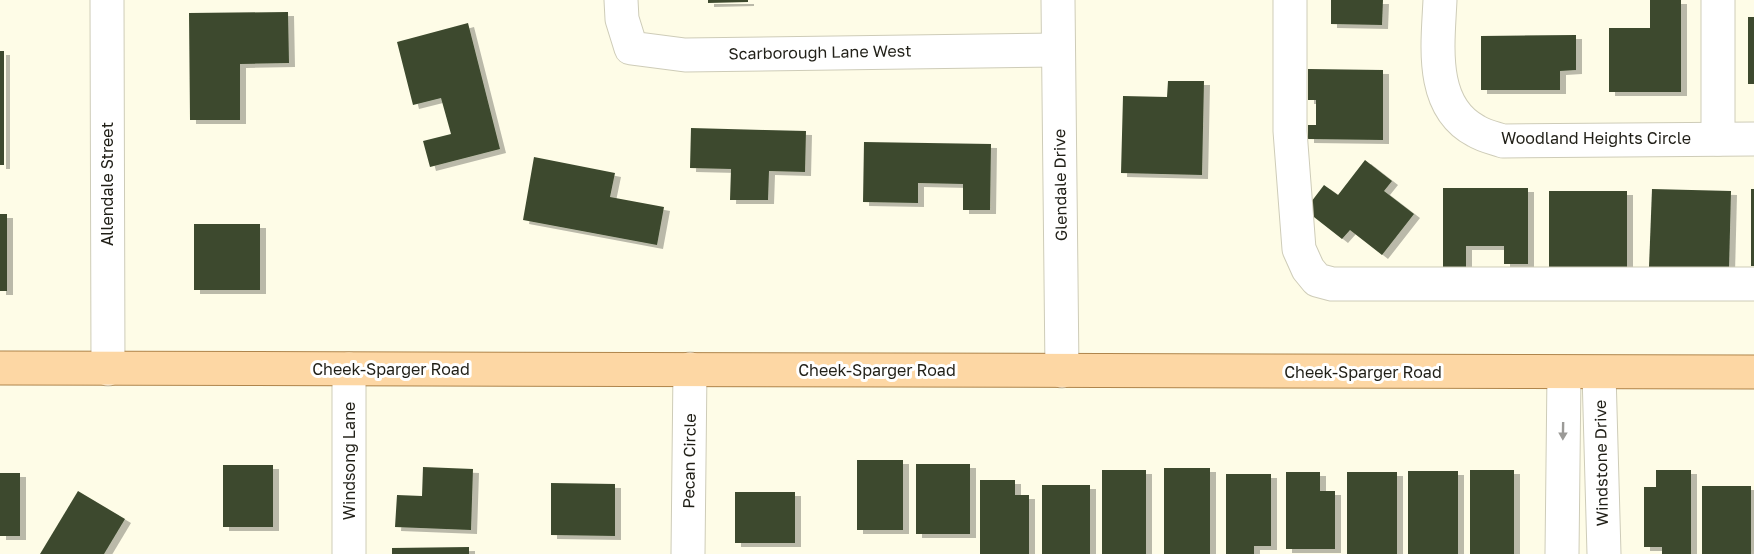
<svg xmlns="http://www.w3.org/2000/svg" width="1754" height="554" font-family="'Golos Text',sans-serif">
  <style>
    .building { fill: #3d4a2e; filter: url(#shadow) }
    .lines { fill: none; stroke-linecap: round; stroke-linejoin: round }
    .minor-casing { stroke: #ceccb8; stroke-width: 35 }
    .major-casing { stroke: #af854c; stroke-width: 35 }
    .minor { stroke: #fff; stroke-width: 33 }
    .major { stroke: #fdd7a4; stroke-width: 33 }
    .oneway { fill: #9b9a97 }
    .labels { text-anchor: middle; stroke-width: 6; stroke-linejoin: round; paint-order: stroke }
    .street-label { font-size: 16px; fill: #201f17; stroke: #fff }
  </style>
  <defs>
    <filter id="shadow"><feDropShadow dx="6" dy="4" stdDeviation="0" flood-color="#0004"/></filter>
  </defs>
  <rect width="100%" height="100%" fill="#fefce7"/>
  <g class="building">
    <polygon points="708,0 748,0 748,2 708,3"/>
    <polygon points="1331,0 1383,0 1382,25 1331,24"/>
    <polygon points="1650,0 1681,0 1681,92 1609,92 1609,28 1650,28"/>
    <polygon points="288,12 289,63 240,64 240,120 190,120 189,13"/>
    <rect x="1748" y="17" width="6" height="67"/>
    <polygon points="468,23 500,149 430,167 423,141 451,134 441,98 413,105 397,42"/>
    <polygon points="1576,35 1576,70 1560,71 1560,90 1481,90 1481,36"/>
    <rect x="0" y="51" width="4" height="114"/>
    <polygon points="1308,69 1383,70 1383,140 1308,139 1308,125 1316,125 1316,100 1308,100"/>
    <polygon points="1168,81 1204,81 1202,175 1121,173 1123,96 1167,97"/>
    <polygon points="691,128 806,131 805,172 769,171 768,200 730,200 731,169 690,168"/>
    <polygon points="864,142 991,144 990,210 963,210 963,184 918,183 918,203 863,202"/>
    <polygon points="534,157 615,173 610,197 664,207 657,245 523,220"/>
    <polygon points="1365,160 1392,181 1384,191 1414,214 1382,255 1350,230 1342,239 1305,210 1324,185 1338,195"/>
    <polygon points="1443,188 1528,188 1528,264 1504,264 1504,246 1466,246 1466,270 1443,270"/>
    <polygon points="1652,189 1731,191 1729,269 1649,267"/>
    <rect x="1751" y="189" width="3" height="77"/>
    <rect x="1549" y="191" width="78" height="78"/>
    <rect x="0" y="214" width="7" height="77"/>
    <rect x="194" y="224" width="66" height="66"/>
    <rect x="857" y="460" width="46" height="70"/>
    <rect x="916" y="464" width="54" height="70"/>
    <rect x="223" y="465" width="50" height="62"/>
    <polygon points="423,467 473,469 471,530 395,527 397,495 422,496"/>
    <rect x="1164" y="468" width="46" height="86"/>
    <rect x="1102" y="470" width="44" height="84"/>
    <rect x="1470" y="470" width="44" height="84"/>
    <polygon points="1656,470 1691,470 1691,554 1662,554 1662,547 1644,547 1644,487 1656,487"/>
    <rect x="1408" y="471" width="50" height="83"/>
    <polygon points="1286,472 1320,472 1320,491 1335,491 1335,549 1286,549"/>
    <rect x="1347" y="472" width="50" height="82"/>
    <rect x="0" y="473" width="20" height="63"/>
    <polygon points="1226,474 1271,474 1271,546 1254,546 1254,554 1226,554"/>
    <polygon points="980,480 1015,480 1015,495 1029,495 1029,554 980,554"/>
    <polygon points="551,483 615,484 615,536 551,535"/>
    <rect x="1042" y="485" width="48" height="69"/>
    <rect x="1702" y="486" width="49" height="68"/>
    <polygon points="78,491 125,519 104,554 40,554"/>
    <rect x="735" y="492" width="60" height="51"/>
    <polygon points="469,547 469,554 392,554 392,548"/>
  </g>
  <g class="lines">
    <defs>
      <g id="minor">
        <polyline points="107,0 108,369"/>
        <polyline points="621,0 622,19 631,48 685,55 1058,50"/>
        <polyline points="1058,0 1062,371"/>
        <polyline points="1290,0 1290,131 1299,249 1308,269 1317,280 1332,284 1754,284"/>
        <path d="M 1440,0 C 1438,44 1429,106 1476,131 C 1484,136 1494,138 1503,141 L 1754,139"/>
        <polyline points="1718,0 1718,139"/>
        <polyline points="1599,373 1604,554"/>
        <polyline points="349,554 349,369"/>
        <polyline points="688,554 690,369"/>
        <polyline points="1562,554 1564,373"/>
      </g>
      <polyline id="major" points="0,368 1754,372"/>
    </defs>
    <use href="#minor" class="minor-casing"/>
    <use href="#major" class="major-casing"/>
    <use href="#minor" class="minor"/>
    <use href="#major" class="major"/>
  </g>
  <defs><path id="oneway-solid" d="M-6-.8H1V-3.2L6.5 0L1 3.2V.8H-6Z" transform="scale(1.5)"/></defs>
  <use class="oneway" href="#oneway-solid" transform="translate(1563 431) rotate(91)"/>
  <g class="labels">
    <g class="street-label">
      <text transform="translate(820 52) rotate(-1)" y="6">Scarborough Lane West</text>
      <text x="1596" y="144">Woodland Heights Circle</text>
      <text transform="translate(107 184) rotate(-90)" y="6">Allendale Street</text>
      <text transform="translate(1060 185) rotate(-91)" y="6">Glendale Drive</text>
      <text x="391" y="375">Cheek-Sparger Road</text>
      <text x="877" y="376">Cheek-Sparger Road</text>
      <text x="1363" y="378">Cheek-Sparger Road</text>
      <text transform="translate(349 461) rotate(-90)" y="6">Windsong Lane</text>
      <text transform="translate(689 461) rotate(-89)" y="6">Pecan Circle</text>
      <text transform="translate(1601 463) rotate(-91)" y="6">Windstone Drive</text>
    </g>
  </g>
</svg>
